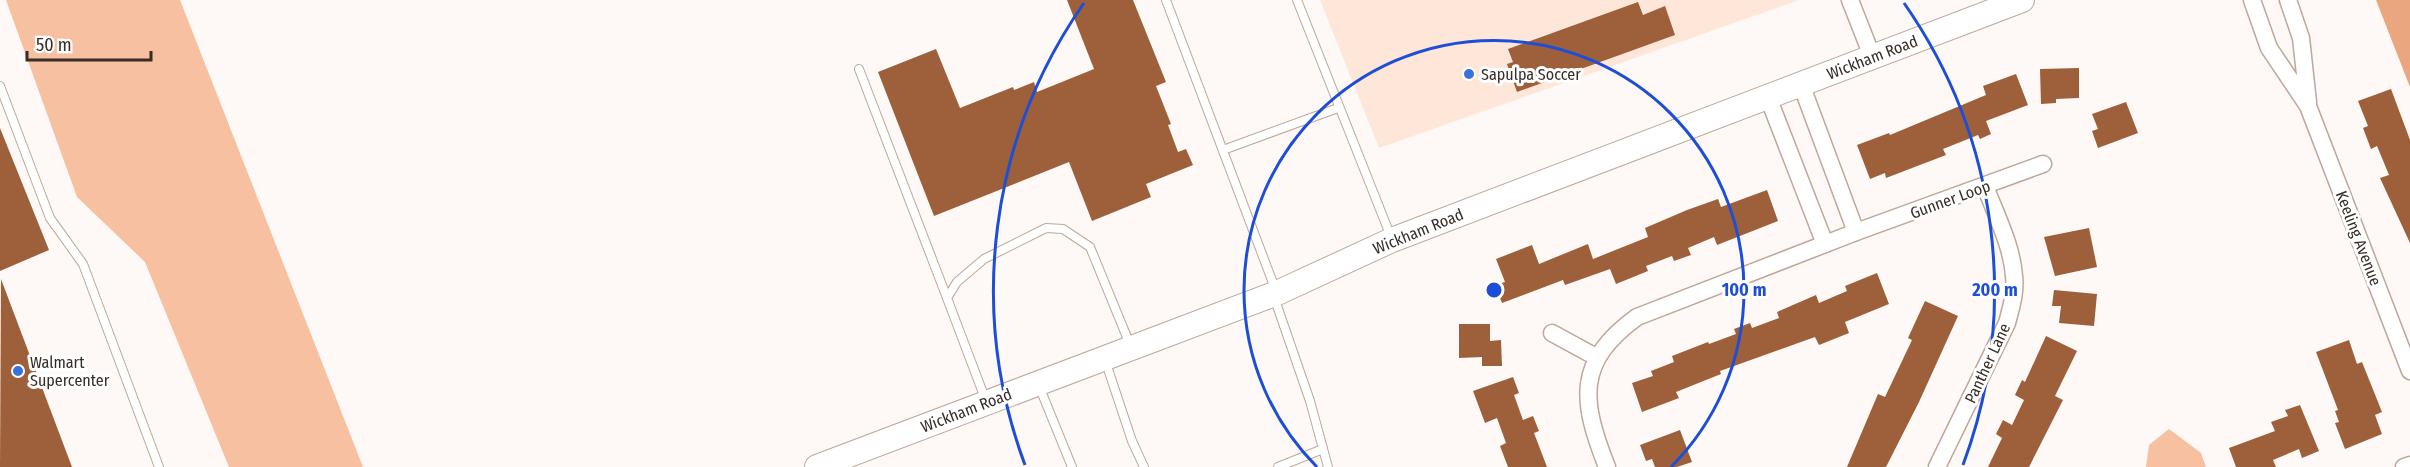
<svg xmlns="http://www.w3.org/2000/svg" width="2410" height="467" font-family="'Fira Sans Condensed',sans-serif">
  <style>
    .green { fill: #fee6d9 }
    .forest { fill: #e9a67f }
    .water { fill: #f7c0a1 }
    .building { fill: #9d603a }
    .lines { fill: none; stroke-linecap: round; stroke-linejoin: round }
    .lane-casing { stroke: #bfa799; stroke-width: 10 }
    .street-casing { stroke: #bfa799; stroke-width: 19 }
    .secondary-casing { stroke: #bfa799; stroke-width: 26 }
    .lane { stroke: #fff; stroke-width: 8 }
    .street { stroke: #fff; stroke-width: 16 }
    .secondary { stroke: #fff; stroke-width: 24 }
    .ring { fill: none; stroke: #1d4ed8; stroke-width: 3 }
    .poi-dot { fill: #3572e0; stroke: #fff; stroke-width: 2 }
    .labels { text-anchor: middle; stroke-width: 6; stroke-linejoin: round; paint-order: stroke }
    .street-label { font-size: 16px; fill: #362d27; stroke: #fff }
    .poi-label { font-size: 16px; fill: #362d27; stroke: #fff; text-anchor: start }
    .centre { fill: #1d4ed8; stroke: #fff; stroke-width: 3 }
    .ring-label { font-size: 18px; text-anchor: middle; font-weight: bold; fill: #1d4ed8; stroke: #fff; stroke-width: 6; stroke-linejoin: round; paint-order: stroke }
  </style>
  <rect width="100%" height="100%" fill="#fef8f6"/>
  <polygon class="green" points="1320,0 1799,0 1379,148"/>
  <polygon class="forest" points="2376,0 2410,0 2410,87"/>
  <g class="water">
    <polygon points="6,0 180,0 363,467 229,467 145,262 77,197"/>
    <polygon points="2169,429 2201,453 2206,467 2146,467 2149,445"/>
  </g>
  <g class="building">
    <polygon points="1067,0 1133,0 1166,82 1156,86 1171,124 1168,125 1178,152 1186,149 1193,165 1146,184 1151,197 1092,221 1069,162 934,216 878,72 936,49 960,108 1013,87 1014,90 1034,82 1037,92 1094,69"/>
    <polygon points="1638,2 1643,15 1665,6 1675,35 1517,92 1507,64 1513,62 1508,49"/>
    <polygon points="2079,68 2079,98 2056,99 2056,103 2041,104 2040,69"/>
    <polygon points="2016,74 2028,105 1986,121 1991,134 1980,139 1978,135 1943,149 1946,155 1886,178 1885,173 1870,179 1857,145 1889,133 1890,135 1986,95 1983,86"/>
    <polygon points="2391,89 2410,140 2410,243 2380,178 2389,175 2377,146 2371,149 2363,128 2368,126 2358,101"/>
    <polygon points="2126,102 2138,133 2098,148 2092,131 2098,129 2092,114"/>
    <polygon points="0,128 49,250 0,271"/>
    <polygon points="1767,190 1778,221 1717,245 1714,237 1688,248 1691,255 1674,261 1672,256 1646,266 1648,271 1616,284 1610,269 1565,285 1563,280 1502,303 1495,285 1505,282 1496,259 1532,245 1539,264 1588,244 1593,259 1648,237 1645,228 1687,210 1718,199 1721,207"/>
    <polygon points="2089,228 2097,267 2055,276 2044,237"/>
    <polygon points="1877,273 1889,304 1845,322 1849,333 1819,345 1815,337 1720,371 1721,374 1676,392 1679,398 1642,412 1632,383 1653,376 1651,371 1674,362 1672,356 1708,342 1709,344 1736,334 1734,329 1750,323 1752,328 1779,318 1777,312 1816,295 1819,303 1847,291 1845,286"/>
    <polygon points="1,279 72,467 0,467"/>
    <polygon points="2054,290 2097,294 2094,326 2059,323 2061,306 2052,306"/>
    <polygon points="1925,301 1958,316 1919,402 1886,467 1847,467 1878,394 1885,397 1912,340 1908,338"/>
    <polygon points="1459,324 1490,324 1490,341 1501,340 1502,366 1482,366 1482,357 1459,358"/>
    <polygon points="2046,336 2077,351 2055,396 2063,400 2029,467 1988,467 2002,438 1996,434 2003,420 2012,425 2024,400 2015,395 2022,380 2025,382"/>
    <polygon points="2349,340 2357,364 2362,362 2382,412 2375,415 2382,434 2345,449 2335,423 2339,422 2335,411 2338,410 2316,352"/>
    <polygon points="1513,377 1519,393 1514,395 1523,420 1533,416 1539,431 1534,433 1547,467 1508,467 1500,446 1506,443 1497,418 1485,423 1473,391"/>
    <polygon points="2300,405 2319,451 2302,458 2299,449 2273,460 2276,467 2236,467 2229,448 2275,431 2271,422 2288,416 2285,410"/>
    <polygon points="1680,430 1692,462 1677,467 1655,467 1652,459 1646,461 1640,445"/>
  </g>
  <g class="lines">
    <defs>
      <g id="lane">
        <polyline points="1166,0 1276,291"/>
        <polyline points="1297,0 1391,237"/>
        <polyline points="859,69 947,298"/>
        <polyline points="0,86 50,218 83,264 159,467"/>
        <polyline points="1223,150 1338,108"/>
        <polyline points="1274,297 1310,401 1328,467"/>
        <polyline points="1105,360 1132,441 1144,467"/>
        <polyline points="1039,386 1072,467"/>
        <polyline points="986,401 947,298 957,282 984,259 1046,228 1063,229 1090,247 1131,347"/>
        <polyline points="1278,467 1323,449"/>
      </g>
      <g id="street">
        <polyline points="1850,0 1872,56"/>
        <polyline points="2252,0 2269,48 2308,106 2410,371"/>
        <polyline points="2288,0 2301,38 2308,102"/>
        <polyline points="1801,84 1856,232"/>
        <polyline points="1768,97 1825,244"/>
        <polyline points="1552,333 1596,357"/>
        <path d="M 1607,467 C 1581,401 1575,362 1637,317 L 1856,232 L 2043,164"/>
        <path d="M 1937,467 L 2007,323 C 2011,308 2016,292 2014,276 C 2012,246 1996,215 1985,186"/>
        <polyline points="2404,467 2410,465"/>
      </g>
      <polyline id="secondary" points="817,467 1277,293 1392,240 2022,0"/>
    </defs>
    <use href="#lane" class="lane-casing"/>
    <use href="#street" class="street-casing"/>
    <use href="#secondary" class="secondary-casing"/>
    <use href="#lane" class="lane"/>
    <use href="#street" class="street"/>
    <use href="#secondary" class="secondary"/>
  </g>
  <g class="ring">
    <path d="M1317 467A250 250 0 1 1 1671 467"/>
    <path d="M1025 465A501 501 0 0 1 1084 3M1904 3A501 501 0 0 1 1963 465"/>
  </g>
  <g class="poi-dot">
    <circle cx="1469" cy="74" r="6"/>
    <circle cx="18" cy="371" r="6"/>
  </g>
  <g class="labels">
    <g class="street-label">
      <text transform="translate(1872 57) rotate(-21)" y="6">Wickham Road</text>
      <text transform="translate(1950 199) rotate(-20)" y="6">Gunner Loop</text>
      <text transform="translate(1418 231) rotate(-22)" y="6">Wickham Road</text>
      <text transform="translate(2359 238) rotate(69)" y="6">Keeling Avenue</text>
      <text transform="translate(1987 363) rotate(-65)" y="6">Panther Lane</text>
      <text transform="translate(966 410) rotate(-21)" y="6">Wickham Road</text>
    </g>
    <g class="poi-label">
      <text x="1481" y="80">Sapulpa Soccer</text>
      <text x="30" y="368">Walmart<tspan x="30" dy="18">Supercenter</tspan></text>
    </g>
  </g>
  <circle cx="1494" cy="290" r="9" class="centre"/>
  <g class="ring-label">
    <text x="1744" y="296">100 m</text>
    <text x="1995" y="296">200 m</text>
  </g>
  <path d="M27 51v9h124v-9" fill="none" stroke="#362d27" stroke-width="3"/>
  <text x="36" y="51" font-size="18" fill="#362d27" stroke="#ffffff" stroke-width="4.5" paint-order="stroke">50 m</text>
</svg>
